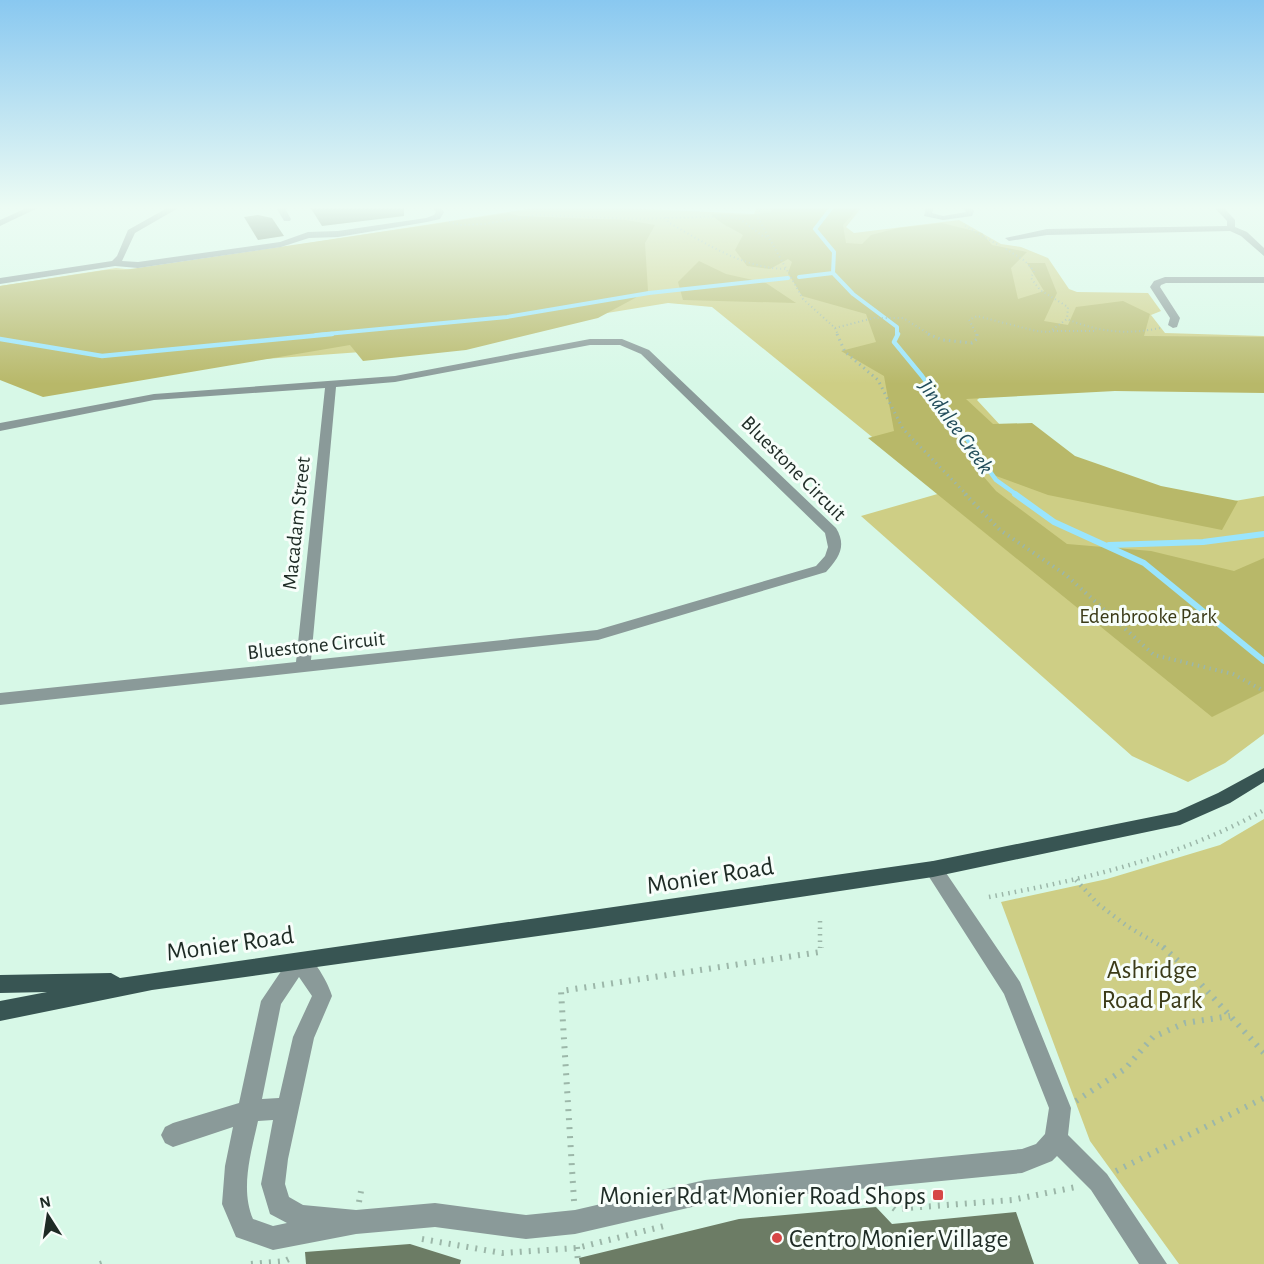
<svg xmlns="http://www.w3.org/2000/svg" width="1264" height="1264" font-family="'Alegreya Sans',sans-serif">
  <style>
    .green { fill: #cece85 }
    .forest { fill: #b8b869 }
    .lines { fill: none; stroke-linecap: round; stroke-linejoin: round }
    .stream-far2 { stroke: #9ae5fd; stroke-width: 4 }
    .stream-far1 { stroke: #9ae5fd; stroke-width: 4.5 }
    .stream { stroke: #9ae5fd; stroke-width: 6 }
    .building { fill: #6c7c65 }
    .path-far4 { stroke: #9cb7a9; stroke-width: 2; stroke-dasharray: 1 3; stroke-linecap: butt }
    .path-far3 { stroke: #9cb7a9; stroke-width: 3; stroke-dasharray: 1.5 4; stroke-linecap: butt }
    .path-far2 { stroke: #9cb7a9; stroke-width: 4; stroke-dasharray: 1.5 4.5; stroke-linecap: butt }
    .path-far1 { stroke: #9cb7a9; stroke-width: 4.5; stroke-dasharray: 1.5 5; stroke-linecap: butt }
    .path { stroke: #9cb7a9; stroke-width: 6; stroke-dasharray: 2 7; stroke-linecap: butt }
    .minor { fill: #8a9a99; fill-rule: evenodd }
    .major { fill: #385553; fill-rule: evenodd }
    .poi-dot { fill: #d64746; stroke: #f7fefa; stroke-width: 2 }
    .labels { text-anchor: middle; stroke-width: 6; stroke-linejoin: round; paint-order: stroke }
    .street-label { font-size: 21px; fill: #1e2b25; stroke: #f7fefa }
    .park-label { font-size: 21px; fill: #3b3b18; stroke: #f7fefa }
    .water-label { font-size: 22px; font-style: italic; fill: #224d5a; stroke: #f7fefa }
    .near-street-label { font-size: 26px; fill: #1e2b25; stroke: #f7fefa }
    .near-park-label { font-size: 26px; fill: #3b3b18; stroke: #f7fefa }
    .near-poi-label { font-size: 26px; fill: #1e2b25; stroke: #f7fefa; text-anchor: end }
  </style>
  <rect width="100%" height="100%" fill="#d7f8e7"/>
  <g class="green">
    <polygon points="541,207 604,207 754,214 757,207 862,207 846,227 854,233 959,220 1001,244 1021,247 1048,258 1069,289 1077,292 1148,293 1161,311 1151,315 1165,333 1264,336 1264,385 993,385 977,400 1001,426 1056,462 1223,503 1264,496 1264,734 1225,763 1188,782 1132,756 861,516 941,493 712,307 668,303 375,351 249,360 0,367 0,286 116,268 135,270"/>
    <polygon points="1264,819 1264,1264 1179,1264 1090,1141 1001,902 1107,879 1220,845"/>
  </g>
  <g class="forest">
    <path d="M 772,207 L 859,207 L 843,225 L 846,243 L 862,244 L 871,235 L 898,228 L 942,223 L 982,233 L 992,245 L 1027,252 L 1011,268 L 1018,299 L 1044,291 L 1027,263 L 1045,263 L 1057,293 L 1044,321 L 1068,325 L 1076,307 L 1123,301 L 1150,314 L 1144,336 L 1264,337 L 1264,393 L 1115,391 L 966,399 L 993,424 L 1032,423 L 1075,456 L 1161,486 L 1238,501 L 1222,530 L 1048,495 L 977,469 L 996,491 L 1067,544 L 1151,551 L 1234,571 L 1264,558 L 1264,691 L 1212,717 L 868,438 L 894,431 L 884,376 L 841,351 L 876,342 L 866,314 L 802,296 L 788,273 L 792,262 L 788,259 L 770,269 L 747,266 L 735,250 L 743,235 C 731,227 721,225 711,214 L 748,215 L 771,212 Z"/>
    <polygon points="509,213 519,216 626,220 655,225 645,243 648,291 598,318 466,350 363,361 350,345 43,397 0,380 0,286 106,270 124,270"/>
    <polygon points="699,261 726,274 766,283 796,303 683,300 678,282"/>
  </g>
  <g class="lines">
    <g class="stream-far2">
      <polyline points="832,207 815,229 834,252 833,273 853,294 897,327 897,335"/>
      <polyline points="799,277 833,273"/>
      <polyline points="316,335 507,317 649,293 788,278"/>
    </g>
    <g class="stream-far1">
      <polyline points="898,334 894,342 922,376 996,480 1017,495"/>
      <polyline points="0,339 102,356 332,334"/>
    </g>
    <g class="stream">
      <polyline points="1015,494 1054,522 1144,563 1264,661"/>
      <polyline points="1109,545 1203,542 1264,534"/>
    </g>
  </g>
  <g class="building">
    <polygon points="310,207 404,207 404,216 322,226"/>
    <polygon points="258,215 272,218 284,236 258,240 244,217"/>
    <polygon points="876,1207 892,1224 1016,1212 1034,1264 580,1264 579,1258 739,1219"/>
    <polygon points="410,1244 461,1260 460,1264 306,1264 305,1252"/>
  </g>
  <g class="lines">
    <g class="path-far4">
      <polyline points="761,207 757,216 803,299 835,328 838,335"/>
      <path d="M 666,217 L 668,222 C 705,243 742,268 786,269"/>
      <polyline points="449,222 461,225 485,224 538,215 639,219 728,216 740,219 764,237 768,236"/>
      <polyline points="965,226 1000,246"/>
      <polyline points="1006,249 1025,261 1034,271 1031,278 1040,290 1068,307 1067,319"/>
      <polyline points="835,328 874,318 903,318 931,335"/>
      <polyline points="1053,331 1094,331"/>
      <path d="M 977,335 L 969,320 L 977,316 L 1036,331 L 1049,332 L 1067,319 C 1098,332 1127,335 1160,328"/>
    </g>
    <g class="path-far3">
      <polyline points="837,334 845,352 878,380 903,429 967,495"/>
      <polyline points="928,334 943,340 972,343 977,339 977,334"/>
    </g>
    <polyline class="path-far2" points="965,494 1000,530 1066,575 1154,655 1233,674 1264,691"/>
    <g class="path-far1">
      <polyline points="1076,880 1098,904 1127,926 1164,948"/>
      <path d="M 989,897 C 1085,879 1178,858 1264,810"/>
      <polyline points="820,921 820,948"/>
    </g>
    <g class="path">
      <polyline points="1163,947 1188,970 1264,1053"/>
      <polyline points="1076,1101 1125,1069 1153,1037 1185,1023 1230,1016"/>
      <polyline points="1116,1171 1264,1098"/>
      <polyline points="879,1197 895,1209 1012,1200 1076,1187"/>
      <polyline points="574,1201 561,991 820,952 821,947"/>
      <polyline points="359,1202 361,1191"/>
      <polyline points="422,1239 502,1253 577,1248 668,1225"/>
      <polyline points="577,1247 578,1264"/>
      <polyline points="100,1264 106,1262 107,1264"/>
      <polyline points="251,1264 285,1261 293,1257"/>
    </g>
    <g class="minor">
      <polygon points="29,207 40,207 0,226 0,220"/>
      <polygon points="169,207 180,207 135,233 122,261 138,262 280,242 308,232 338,231 426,218 434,215 436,212 432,207 440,207 444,212 440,219 427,222 338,237 309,238 281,247 138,268 115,266 0,284 0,278 112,261 117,256 128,230"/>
      <polygon points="276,207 284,207 291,219 290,221 284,221"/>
      <polygon points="926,207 934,207 932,213 943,216 966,212 963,207 971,207 974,211 972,216 943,220 924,216"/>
      <polygon points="1214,207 1223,207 1235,220 1235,227 1247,232 1264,248 1264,256 1241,236 1230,231 1047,235 1009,241 1005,238 1047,229 1227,226 1227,221"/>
      <polygon points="1165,277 1264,277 1264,283 1166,283 1161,285 1160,287 1180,318 1177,327 1173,328 1168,325 1170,318 1150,287 1154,281"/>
      <path d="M 590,339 L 622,339 L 649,350 L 836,528 C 847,546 839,558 826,572 L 598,640 L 0,705 L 0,693 L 296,662 L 325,388 L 154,400 L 0,431 L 0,423 L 154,394 L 395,376 ZM 590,345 L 620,345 L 641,354 L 825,533 L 828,547 L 825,556 L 816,566 L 597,630 L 311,660 L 336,387 L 395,382 Z"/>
      <path d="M 933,861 L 940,864 L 1020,982 L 1071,1108 L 1068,1135 L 1107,1174 L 1167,1264 L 1139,1264 L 1091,1190 L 1057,1156 L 1052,1161 L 1022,1173 L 705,1204 L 575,1234 L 526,1239 L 435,1227 L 356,1234 L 273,1250 L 236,1237 L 222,1204 L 225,1166 L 233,1127 L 173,1147 L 165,1143 L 161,1135 L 165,1127 L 173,1123 L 239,1103 L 261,1001 L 292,955 C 297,953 301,951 306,955 C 316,961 329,985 332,996 L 314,1038 L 288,1159 L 285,1184 L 289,1197 L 303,1205 L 356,1210 L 435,1203 L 526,1215 L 575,1210 L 705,1180 L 1022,1149 L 1036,1144 L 1045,1134 L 1049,1108 L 1004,994 L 924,869 L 926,864 ZM 299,977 L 312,996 L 293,1037 L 279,1098 L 262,1099 L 281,1004 ZM 273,1120 L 261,1184 L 270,1214 L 287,1223 L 273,1226 L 253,1219 C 240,1189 251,1153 258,1121 Z"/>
    </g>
    <polygon class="major" points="1264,768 1264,782 1230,803 1180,825 933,877 588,929 152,990 0,1021 0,1001 47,992 0,993 0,975 111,973 120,978 933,861 1176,812 1218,793"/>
  </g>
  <linearGradient id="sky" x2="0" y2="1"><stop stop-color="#89c8f0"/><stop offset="0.54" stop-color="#edfcf4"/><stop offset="1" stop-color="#edfcf4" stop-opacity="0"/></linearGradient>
  <rect width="1264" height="384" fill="url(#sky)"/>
  <g class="poi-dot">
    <rect x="932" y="1189" width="12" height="12" rx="3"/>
    <circle cx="777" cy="1238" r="6"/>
  </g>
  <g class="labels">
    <g class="street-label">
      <text transform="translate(794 468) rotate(45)" y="7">Bluestone Circuit</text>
      <text transform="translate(296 523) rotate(-84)" y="7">Macadam Street</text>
      <text transform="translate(316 645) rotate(-6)" y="7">Bluestone Circuit</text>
    </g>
    <g class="park-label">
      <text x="1148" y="623">Edenbrooke Park</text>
    </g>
    <g class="water-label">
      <text transform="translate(957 426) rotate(54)" y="8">Jindalee Creek</text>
    </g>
    <g class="near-street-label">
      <text transform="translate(710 875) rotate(-9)" y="9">Monier Road</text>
      <text transform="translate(230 943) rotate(-8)" y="9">Monier Road</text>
    </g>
    <g class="near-park-label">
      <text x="1152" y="978">Ashridge<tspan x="1152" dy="30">Road Park</tspan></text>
    </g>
    <g class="near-poi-label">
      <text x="926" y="1204">Monier Rd at Monier Road Shops</text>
      <text x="789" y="1247" text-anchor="start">Centro Monier Village</text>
    </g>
  </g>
  <g transform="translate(48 1216) rotate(348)" stroke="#f7fefa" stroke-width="4.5" paint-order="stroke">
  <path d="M0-4.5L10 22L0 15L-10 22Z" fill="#1e2b25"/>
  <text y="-9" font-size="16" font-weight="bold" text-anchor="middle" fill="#1e2b25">N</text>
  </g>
</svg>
